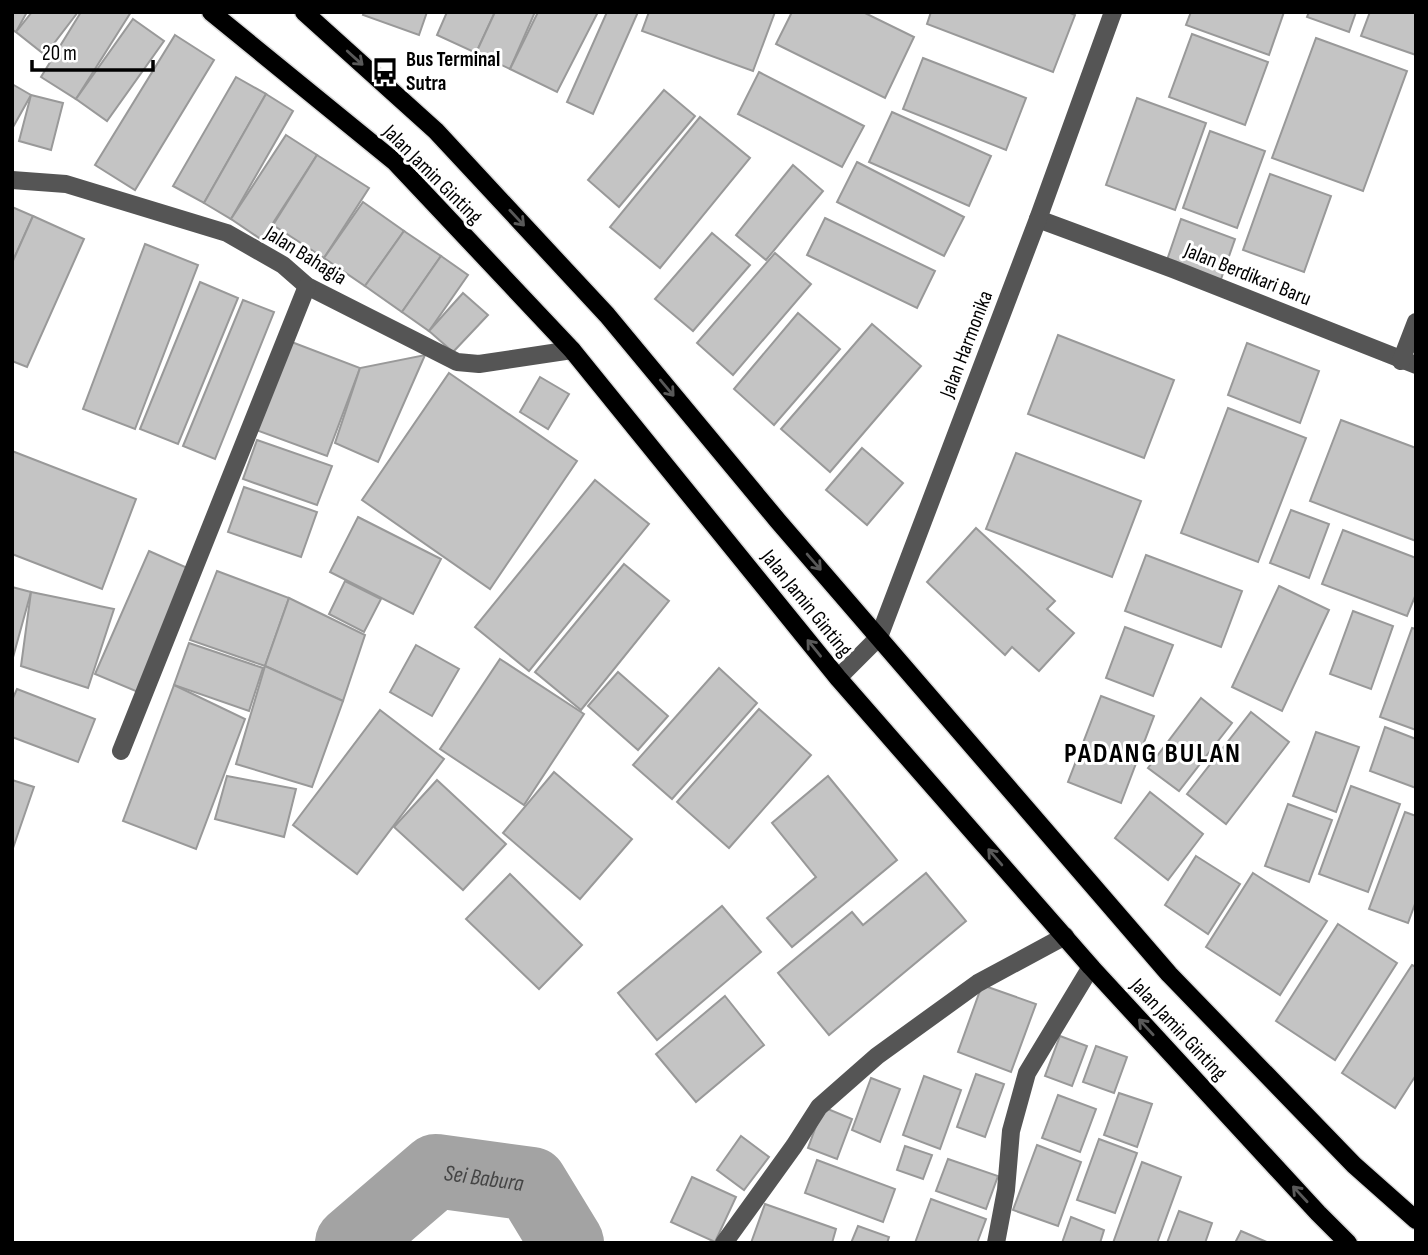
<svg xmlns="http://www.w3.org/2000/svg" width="1428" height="1255" font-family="'Sofia Sans Condensed',sans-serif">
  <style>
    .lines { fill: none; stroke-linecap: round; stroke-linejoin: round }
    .river { stroke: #a3a3a3; stroke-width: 74 }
    .building { fill: #c4c4c4; stroke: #999; stroke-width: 2 }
    .major-casing { stroke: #dbdbdb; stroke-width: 21 }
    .minor { stroke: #555; stroke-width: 18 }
    .major { stroke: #000; stroke-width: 18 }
    .oneway { stroke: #595959 }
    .labels { text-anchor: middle; stroke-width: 6; stroke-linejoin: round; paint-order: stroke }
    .poi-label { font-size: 21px; font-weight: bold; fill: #000; stroke: #fff; text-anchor: start }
    .street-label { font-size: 21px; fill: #000; stroke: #fff }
    .water-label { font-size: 23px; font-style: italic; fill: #444; stroke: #fff }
    .district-label { font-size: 28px; font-weight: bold; letter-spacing: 2px; fill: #000; stroke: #fff }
  </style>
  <rect width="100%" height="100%" fill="#fff"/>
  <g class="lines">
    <path class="river" id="s1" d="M 352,1243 L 436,1171 L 531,1184 L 567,1243"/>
  </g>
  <g class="building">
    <polygon points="12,12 27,12 16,32 12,30"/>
    <polygon points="32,12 78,12 45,55 16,32"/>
    <polygon points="81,12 131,12 76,99 41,77"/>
    <polygon points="364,12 427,12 419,35 363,15"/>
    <polygon points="447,12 495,12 476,53 437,35"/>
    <polygon points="495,12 535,12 510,69 476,53"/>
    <polygon points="538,12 598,12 557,92 510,69"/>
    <polygon points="607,12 638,12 593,114 567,102"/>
    <polygon points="649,12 775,12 753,71 642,31"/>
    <polygon points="792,12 863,12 914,37 885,98 776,44"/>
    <polygon points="931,12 1068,12 1075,15 1053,72 927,24"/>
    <polygon points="1191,12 1284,12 1269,55 1186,25"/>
    <polygon points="1309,12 1356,12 1349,32 1307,17"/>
    <polygon points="1370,12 1416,12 1416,55 1361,36"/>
    <polygon points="133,19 164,41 107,121 76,99"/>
    <polygon points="1192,34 1268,62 1245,125 1169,97"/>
    <polygon points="175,35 214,60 135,190 95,165"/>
    <polygon points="1316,38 1407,71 1363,191 1272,158"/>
    <polygon points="923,58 1026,98 1006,150 903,109"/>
    <polygon points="759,72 864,126 842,167 738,114"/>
    <polygon points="236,77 266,94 204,203 173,186"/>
    <polygon points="12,84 31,95 12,129"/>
    <polygon points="664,90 695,116 619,207 588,180"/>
    <polygon points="266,94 293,111 231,219 204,203"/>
    <polygon points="31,95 63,103 51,150 19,141"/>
    <polygon points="1137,98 1206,123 1175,210 1106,185"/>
    <polygon points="892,112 991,156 969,206 869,162"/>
    <polygon points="700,117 750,158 660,268 610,227"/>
    <polygon points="1210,131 1265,151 1237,228 1183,208"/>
    <polygon points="286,135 317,155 262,240 231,219"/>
    <polygon points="317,155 369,188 324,258 273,225"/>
    <polygon points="857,162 964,217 944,256 837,202"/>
    <polygon points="793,165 823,191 766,260 736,235"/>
    <polygon points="1270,174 1331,196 1304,272 1243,250"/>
    <polygon points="363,202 404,231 365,286 324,258"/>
    <polygon points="12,207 33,216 12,263"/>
    <polygon points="33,216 84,239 27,367 12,361 12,263"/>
    <polygon points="825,218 935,271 917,308 807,255"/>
    <polygon points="1181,219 1235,239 1220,282 1166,263"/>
    <polygon points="404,231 441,256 402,312 365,286"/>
    <polygon points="712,233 750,265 693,331 655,299"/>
    <polygon points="145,244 198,265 135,429 83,409"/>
    <polygon points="775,253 811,284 733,375 697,343"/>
    <polygon points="441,256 468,275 429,331 402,312"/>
    <polygon points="200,282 238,298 178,444 140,429"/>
    <polygon points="463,293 488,315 453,352 429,331"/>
    <polygon points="243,300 274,312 215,459 183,446"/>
    <polygon points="798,313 840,349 774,425 734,389"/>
    <polygon points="872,324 921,366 830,472 781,429"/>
    <polygon points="1058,335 1174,380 1144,458 1028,414"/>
    <polygon points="289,341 360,368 327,456 256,430"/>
    <polygon points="1247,343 1319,371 1300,423 1228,395"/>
    <polygon points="425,355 378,462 335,443 360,368"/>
    <polygon points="449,373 577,461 490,589 362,500"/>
    <polygon points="540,377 569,394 548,429 520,412"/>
    <polygon points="1228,408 1306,438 1258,562 1181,533"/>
    <polygon points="1341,420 1416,448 1416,541 1310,501"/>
    <polygon points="257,440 332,466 317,505 243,479"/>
    <polygon points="862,448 903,483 867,525 826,490"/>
    <polygon points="12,451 136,499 102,589 12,554"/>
    <polygon points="1016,453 1141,501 1112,577 986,529"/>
    <polygon points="595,480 649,524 529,671 475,627"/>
    <polygon points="244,487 317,512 301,557 228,532"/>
    <polygon points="1291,510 1329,524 1309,578 1270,563"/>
    <polygon points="358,517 441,559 413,614 330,572"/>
    <polygon points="976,528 1055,601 1047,609 1074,633 1039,671 1012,647 1005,655 927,582"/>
    <polygon points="1343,530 1416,558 1416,594 1407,616 1322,584"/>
    <polygon points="149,551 192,570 138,692 95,674"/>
    <polygon points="1146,555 1242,591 1221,647 1125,611"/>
    <polygon points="624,564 669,601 581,710 535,672"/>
    <polygon points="217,571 289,598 265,666 190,640"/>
    <polygon points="345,581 381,599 364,632 329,614"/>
    <polygon points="1279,586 1329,610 1282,711 1232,687"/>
    <polygon points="12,587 31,592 12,661"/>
    <polygon points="31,592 114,609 88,688 21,666"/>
    <polygon points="289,598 365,635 343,701 265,666"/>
    <polygon points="1353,611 1393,626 1371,689 1330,674"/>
    <polygon points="1125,627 1173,645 1153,696 1106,678"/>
    <polygon points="1412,628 1416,629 1416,730 1380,717"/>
    <polygon points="189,643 263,668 249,711 174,685"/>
    <polygon points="416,645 459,669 432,716 390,692"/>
    <polygon points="500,659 584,714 524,805 440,749"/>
    <polygon points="265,666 343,701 312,787 236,764"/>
    <polygon points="719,668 757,703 672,799 633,765"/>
    <polygon points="618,672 668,716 638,750 588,706"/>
    <polygon points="174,685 245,719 196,849 123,821"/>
    <polygon points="17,689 95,719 78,762 12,737 12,700"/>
    <polygon points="1101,696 1154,716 1121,803 1068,782"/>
    <polygon points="1201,698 1232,723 1179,791 1148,768"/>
    <polygon points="759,709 811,755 729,848 677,802"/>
    <polygon points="380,710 444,759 357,874 293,825"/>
    <polygon points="1251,712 1289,742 1226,824 1187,794"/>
    <polygon points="1385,727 1416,739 1416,788 1370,771"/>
    <polygon points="1316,732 1359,747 1336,812 1293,796"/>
    <polygon points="554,772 632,839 580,899 503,833"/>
    <polygon points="227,776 296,789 284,837 215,819"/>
    <polygon points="828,776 897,860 792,947 767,918 816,877 772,823"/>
    <polygon points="12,780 34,787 12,851"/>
    <polygon points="437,780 506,844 463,890 394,827"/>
    <polygon points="1351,786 1400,804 1368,892 1319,874"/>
    <polygon points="1150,792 1203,834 1168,880 1115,838"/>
    <polygon points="1288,804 1332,820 1309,882 1265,866"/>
    <polygon points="1405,812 1416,816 1416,901 1408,923 1369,909"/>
    <polygon points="1196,856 1240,884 1208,934 1165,905"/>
    <polygon points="926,873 966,921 829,1035 778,973 852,912 863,925"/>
    <polygon points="1253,873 1327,921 1280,995 1206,947"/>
    <polygon points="510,874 582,945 539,989 466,919"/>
    <polygon points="722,906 761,952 657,1040 618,993"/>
    <polygon points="1338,924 1397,963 1335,1060 1276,1021"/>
    <polygon points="1412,965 1416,967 1416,1075 1395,1108 1342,1073"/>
    <polygon points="982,985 1036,1004 1011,1072 958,1052"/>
    <polygon points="725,996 764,1045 696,1102 656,1054"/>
    <polygon points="1060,1036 1087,1046 1072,1086 1045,1076"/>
    <polygon points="1096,1046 1127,1057 1114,1093 1083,1082"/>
    <polygon points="976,1074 1004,1084 985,1137 957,1127"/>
    <polygon points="924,1076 961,1090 940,1149 903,1135"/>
    <polygon points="871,1078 900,1089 880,1142 852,1130"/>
    <polygon points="1119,1093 1152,1104 1137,1147 1104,1135"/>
    <polygon points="1058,1095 1096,1109 1080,1152 1042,1138"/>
    <polygon points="823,1107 852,1119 837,1159 808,1148"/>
    <polygon points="741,1136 769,1157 744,1190 717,1170"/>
    <polygon points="1099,1139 1137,1153 1115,1213 1077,1200"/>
    <polygon points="1037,1145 1081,1162 1058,1226 1013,1210"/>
    <polygon points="905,1146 932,1155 923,1179 897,1170"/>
    <polygon points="948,1159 998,1176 986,1209 936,1191"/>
    <polygon points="817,1160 895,1189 883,1222 805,1193"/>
    <polygon points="1142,1162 1181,1177 1157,1243 1113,1243"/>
    <polygon points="692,1177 736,1197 715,1242 671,1222"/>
    <polygon points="931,1199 986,1219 977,1243 915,1243"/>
    <polygon points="765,1204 836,1229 832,1243 751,1243"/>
    <polygon points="1179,1211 1212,1223 1205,1243 1167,1243"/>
    <polygon points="1071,1217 1104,1230 1100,1243 1062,1243"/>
    <polygon points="858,1226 889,1237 887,1243 851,1243"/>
    <polygon points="1241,1231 1269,1243 1235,1243"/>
  </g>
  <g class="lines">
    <defs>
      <g id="major">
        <polyline points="211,12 395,162 572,350 838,678 1091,967 1318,1213 1348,1243"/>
        <polyline points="304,12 436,131 607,315 778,521 1169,974 1354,1165 1416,1220"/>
      </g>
    </defs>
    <use href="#major" class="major-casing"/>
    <g class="minor">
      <polyline points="12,180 66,184 227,233 283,265 307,286 457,362 479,364 572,350"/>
      <polyline points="1038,219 1173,269 1416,365"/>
      <polyline points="1401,361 1416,322"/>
      <polyline points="838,678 879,637 1038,219 1113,12"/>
      <polyline points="121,751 307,286"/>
      <polyline points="724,1243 794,1146 819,1107 877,1056 978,983 1065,936"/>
      <polyline points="996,1243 1006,1190 1011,1131 1027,1073 1091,967"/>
    </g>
    <use href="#major" class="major"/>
  </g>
  <defs><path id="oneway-shaft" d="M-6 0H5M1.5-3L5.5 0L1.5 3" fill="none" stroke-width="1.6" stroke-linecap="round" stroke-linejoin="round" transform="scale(1.75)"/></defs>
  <g class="oneway">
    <use href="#oneway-shaft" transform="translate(355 58) rotate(42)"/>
    <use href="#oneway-shaft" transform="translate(517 218) rotate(47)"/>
    <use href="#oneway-shaft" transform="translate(667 388) rotate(50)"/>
    <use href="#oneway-shaft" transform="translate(814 562) rotate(49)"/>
    <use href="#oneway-shaft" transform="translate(814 648) rotate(-129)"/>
    <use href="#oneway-shaft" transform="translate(995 857) rotate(-131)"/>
    <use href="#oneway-shaft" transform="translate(1146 1027) rotate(-133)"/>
    <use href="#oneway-shaft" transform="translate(1300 1194) rotate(-133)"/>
  </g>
  <defs>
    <symbol id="bus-bare" viewBox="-9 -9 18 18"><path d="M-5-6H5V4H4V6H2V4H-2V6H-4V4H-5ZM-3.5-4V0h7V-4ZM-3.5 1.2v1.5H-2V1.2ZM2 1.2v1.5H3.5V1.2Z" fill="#000" stroke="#fff" stroke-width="2.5" paint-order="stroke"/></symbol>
  </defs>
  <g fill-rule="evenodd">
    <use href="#bus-bare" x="366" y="52" width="38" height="38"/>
  </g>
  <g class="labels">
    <g class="poi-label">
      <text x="406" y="66">Bus Terminal<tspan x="406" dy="24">Sutra</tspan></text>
    </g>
    <g class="street-label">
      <text transform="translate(433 174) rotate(45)" y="7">Jalan Jamin Ginting</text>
      <text transform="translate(306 255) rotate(32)" y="7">Jalan Bahagia</text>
      <text transform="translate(1248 274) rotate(22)" y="7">Jalan Berdikari Baru</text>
      <text transform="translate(966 344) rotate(-69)" y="7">Jalan Harmonika</text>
      <text transform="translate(807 603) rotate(51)" y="7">Jalan Jamin Ginting</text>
      <text transform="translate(1179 1029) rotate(47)" y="7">Jalan Jamin Ginting</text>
    </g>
    <g class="water-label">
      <text dy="8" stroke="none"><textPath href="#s1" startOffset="159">Sei Babura</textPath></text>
    </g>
    <g class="district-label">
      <text x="1153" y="762">PADANG BULAN</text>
    </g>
  </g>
  <rect width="1428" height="1255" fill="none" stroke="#000000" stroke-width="28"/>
  <path d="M32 60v10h121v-10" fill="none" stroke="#000000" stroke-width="3.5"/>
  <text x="42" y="60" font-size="21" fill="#000000" stroke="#ffffff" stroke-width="5" paint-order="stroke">20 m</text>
</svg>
